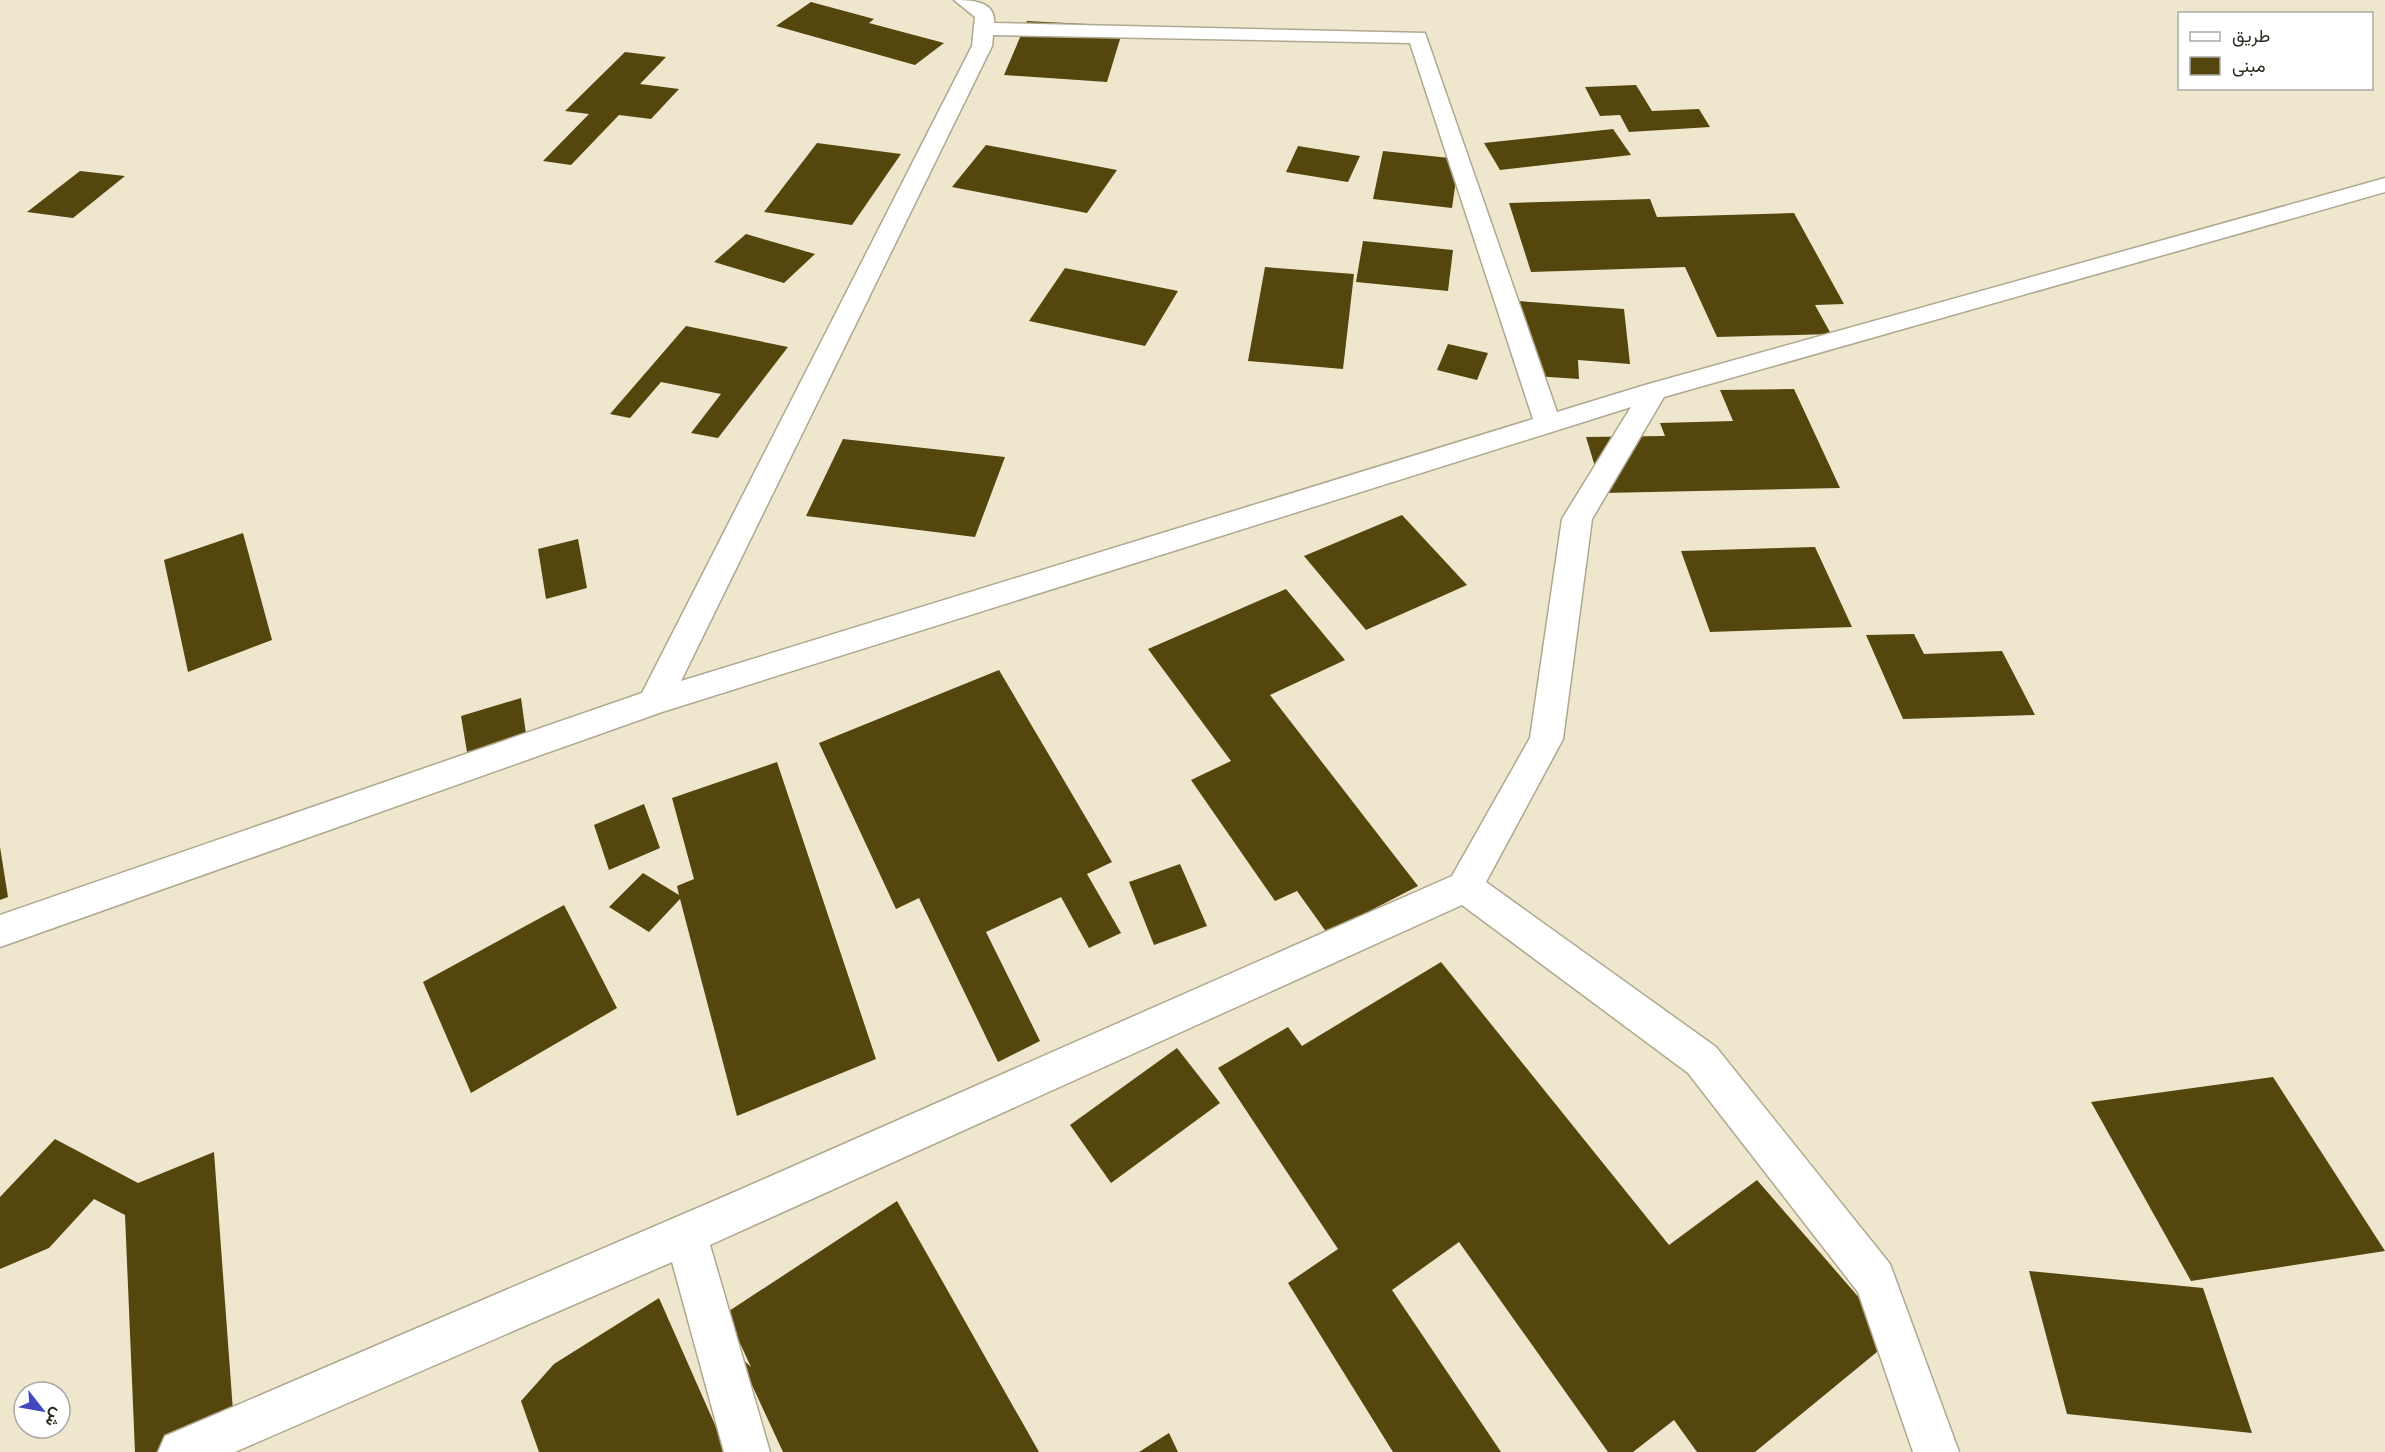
<svg xmlns="http://www.w3.org/2000/svg" width="2385" height="1452" font-family="Arial,Vazirmatn,sans-serif">
  <style>
    .building { fill: #54460c }
    .lines { fill: none; stroke-linecap: round; stroke-linejoin: round }
    .street-casing { stroke: #afa890; stroke-width: 3 }
    .street { fill: #fff; fill-rule: evenodd }
  </style>
  <rect width="100%" height="100%" fill="#eee7ce"/>
  <g class="building">
    <polygon points="811,2 874,19 869,23 944,43 915,65 776,26"/>
    <polygon points="1027,21 1124,26 1107,82 1004,75"/>
    <polygon points="625,52 666,57 640,84 679,89 651,119 619,115 571,165 543,161 589,114 565,111"/>
    <polygon points="1636,85 1652,111 1699,109 1710,127 1629,132 1620,115 1600,116 1585,87"/>
    <polygon points="1613,129 1631,155 1500,170 1484,143"/>
    <polygon points="817,143 901,154 852,225 764,212"/>
    <polygon points="986,145 1117,170 1087,213 952,187"/>
    <polygon points="1298,146 1360,156 1348,182 1286,172"/>
    <polygon points="1383,151 1459,159 1452,208 1373,199"/>
    <polygon points="80,171 125,176 73,218 27,212"/>
    <polygon points="1650,199 1657,217 1794,213 1844,304 1815,305 1831,334 1717,337 1685,267 1531,272 1509,203"/>
    <polygon points="746,234 815,254 784,283 714,262"/>
    <polygon points="1363,241 1453,250 1448,291 1356,282"/>
    <polygon points="1265,267 1354,274 1343,369 1248,361"/>
    <polygon points="1065,268 1178,291 1145,346 1029,321"/>
    <polygon points="1518,301 1624,309 1630,364 1578,360 1579,379 1520,375"/>
    <polygon points="686,326 788,347 718,438 691,433 721,394 661,382 630,418 610,414"/>
    <polygon points="1448,344 1488,353 1477,380 1437,370"/>
    <polygon points="1794,389 1840,488 1603,493 1586,437 1665,436 1660,423 1733,421 1720,390"/>
    <polygon points="843,439 1005,457 975,537 806,516"/>
    <polygon points="1402,515 1467,585 1366,630 1304,556"/>
    <polygon points="243,533 272,640 188,672 164,560"/>
    <polygon points="578,539 587,588 546,599 538,549"/>
    <polygon points="1815,547 1852,627 1710,632 1681,551"/>
    <polygon points="1286,589 1345,660 1270,695 1418,886 1327,933 1297,891 1275,901 1191,780 1231,761 1148,649"/>
    <polygon points="1914,634 1924,654 2002,651 2035,715 1903,719 1866,635"/>
    <polygon points="999,670 1112,862 1087,874 1121,933 1089,948 1061,897 986,932 1040,1041 998,1062 919,898 896,909 819,743"/>
    <polygon points="521,698 526,734 467,752 461,716"/>
    <polygon points="777,762 876,1059 737,1116 680,899 649,932 609,907 643,873 679,895 677,886 694,879 672,798"/>
    <polygon points="644,804 660,848 609,870 594,825"/>
    <polygon points="0,847 8,897 0,900"/>
    <polygon points="1180,864 1207,926 1154,945 1129,882"/>
    <polygon points="564,905 617,1008 471,1093 423,982"/>
    <polygon points="1441,962 1669,1245 1757,1180 1894,1338 1755,1452 1697,1452 1674,1420 1633,1452 1608,1452 1459,1242 1392,1290 1501,1452 1393,1452 1288,1283 1338,1249 1218,1068 1288,1027 1302,1046"/>
    <polygon points="1177,1048 1220,1103 1111,1183 1070,1125"/>
    <polygon points="2273,1077 2385,1251 2191,1281 2091,1102"/>
    <polygon points="55,1139 138,1183 214,1152 236,1452 135,1452 125,1215 94,1199 49,1248 0,1269 0,1197"/>
    <polygon points="897,1201 1039,1452 783,1452 738,1355 751,1367 726,1313"/>
    <polygon points="2029,1271 2203,1288 2252,1433 2067,1414"/>
    <polygon points="659,1298 727,1452 539,1452 521,1401 554,1364"/>
    <polygon points="1169,1433 1178,1452 1139,1452"/>
  </g>
  <g class="lines">
    <defs>
      <path id="street" d="M 954,0 C 971,0 996,1 994,23 L 1425,33 L 1557,412 L 1645,385 L 2385,178 L 2385,192 L 1664,397 L 1592,519 L 1563,739 L 1486,882 L 1716,1047 L 1890,1264 L 1959,1452 L 1913,1452 L 1858,1292 L 1688,1073 L 1462,905 L 710,1245 L 770,1452 L 724,1452 L 672,1262 L 235,1452 L 158,1452 L 165,1436 L 730,1194 L 1452,876 L 1530,738 L 1562,519 L 1631,407 L 662,712 L 0,947 L 0,915 L 642,693 L 972,46 L 975,17 ZM 993,35 L 1410,43 L 1533,419 L 681,681 L 992,46 Z"/>
    </defs>
    <use href="#street" class="street-casing"/>
    <use href="#street" class="street"/>
  </g>
  <rect x="2178" y="12" width="195" height="78" fill="#ffffff" stroke="#abaaa6" stroke-width="1.5"/>
  <rect x="2190" y="32" width="30" height="9" fill="#ffffff" stroke="#abaaa6" stroke-width="1.5"/>
  <text x="2232" y="42" font-size="18" fill="#2c2a20">طريق</text>
  <rect x="2190" y="57" width="30" height="18" fill="#54460c" stroke="#abaaa6" stroke-width="1.5"/>
  <text x="2232" y="72" font-size="18" fill="#2c2a20">مبنى</text>
  <g transform="translate(42 1410) rotate(121)"><circle r="28" fill="#ffffff" stroke="#abaaa6" stroke-width="1.5"/>
  <path d="M0-4.5L10 22L0 15L-10 22Z" fill="#4248bd"/>
  <text y="-9" font-size="16" font-weight="bold" text-anchor="middle" fill="#2c2a20">ش</text>
  </g>
</svg>
